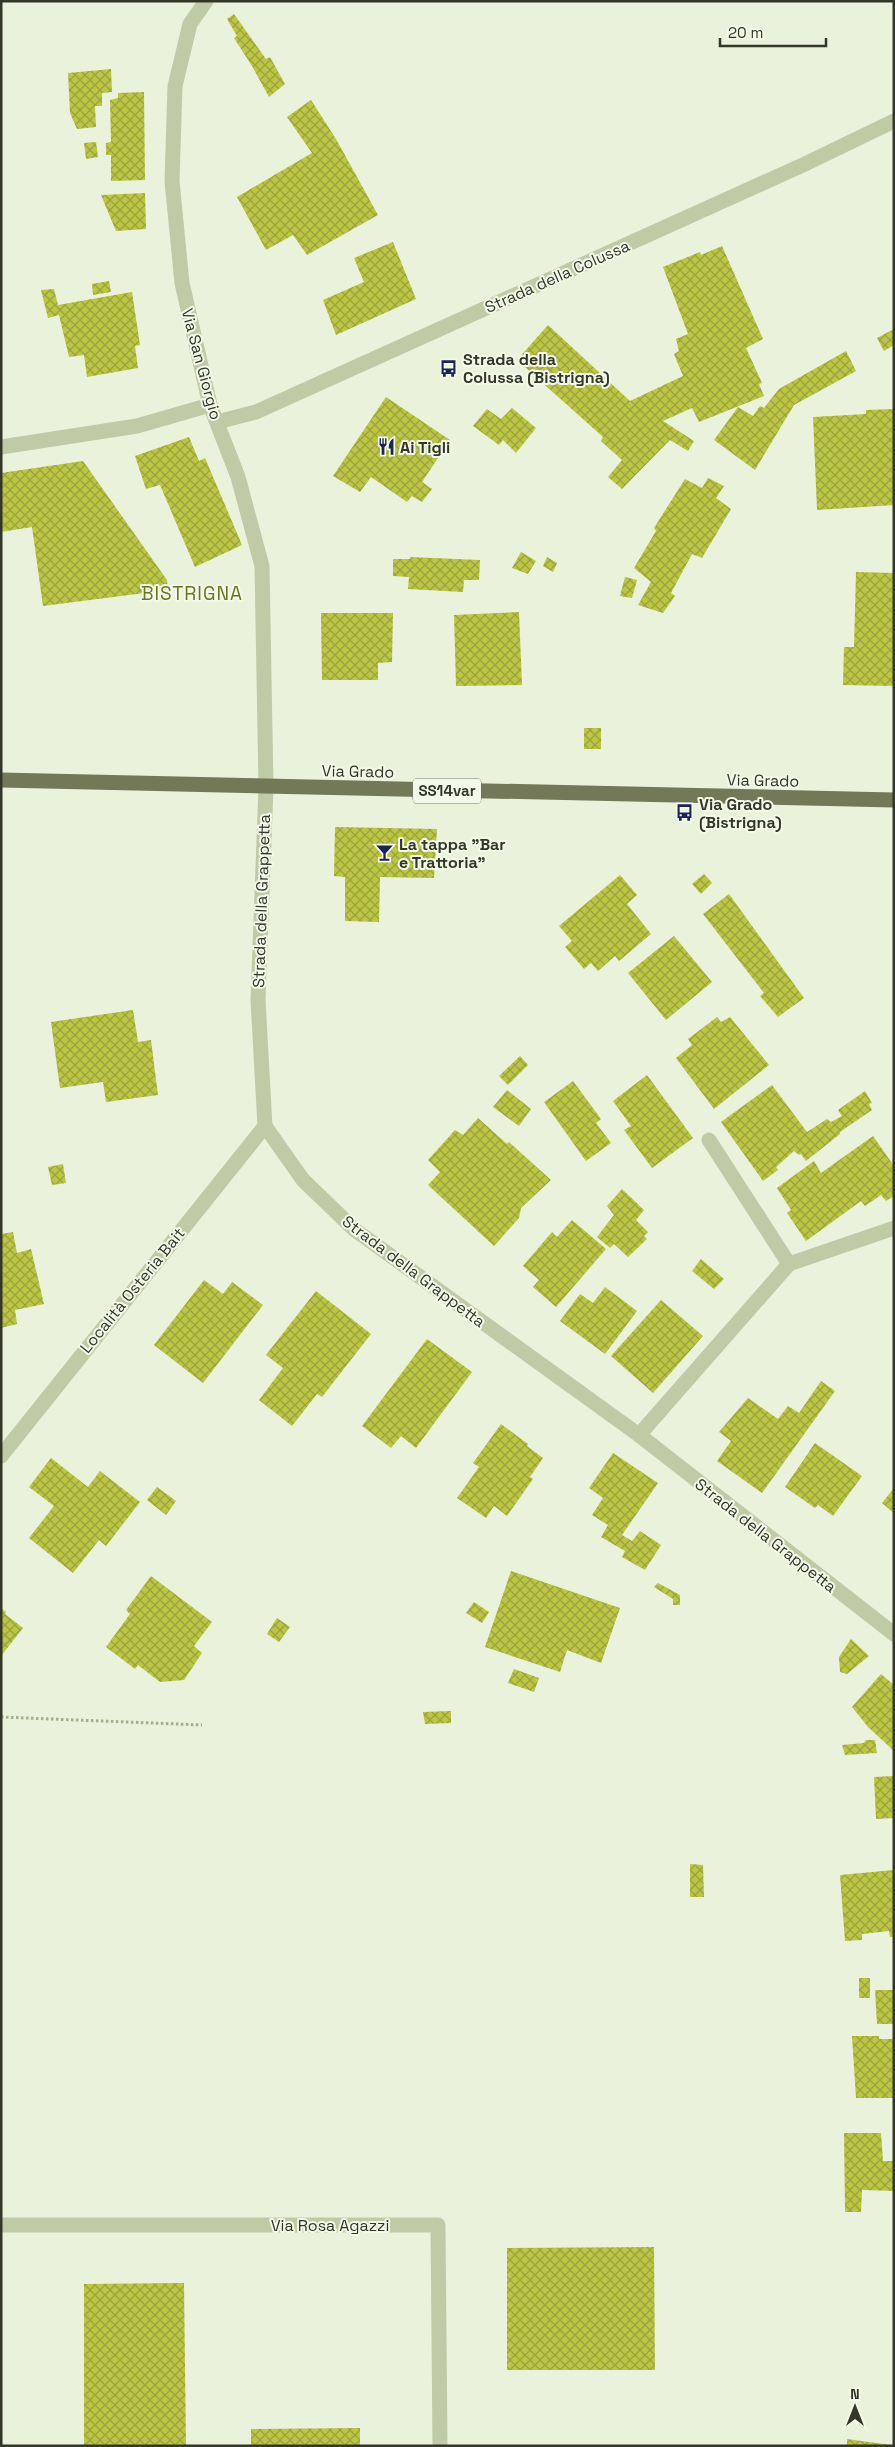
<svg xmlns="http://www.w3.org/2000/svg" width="895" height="2447" font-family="'Space Grotesk',sans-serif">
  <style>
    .building { fill: url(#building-cross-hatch) }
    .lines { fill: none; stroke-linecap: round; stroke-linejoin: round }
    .path { stroke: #a5ae8b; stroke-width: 3; stroke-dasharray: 2.5 2.5; stroke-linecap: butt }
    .minor { stroke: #c0caa7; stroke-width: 15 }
    .major { stroke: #737859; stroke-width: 15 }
    .labels { text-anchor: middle; stroke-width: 4; stroke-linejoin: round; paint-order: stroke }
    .shield { fill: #f3f9e8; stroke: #6d7062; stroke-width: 1 }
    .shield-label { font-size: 15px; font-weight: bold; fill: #343628 }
    .street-label { font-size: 16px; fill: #343628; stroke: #f3f9e8 }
    .poi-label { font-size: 16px; font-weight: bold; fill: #343628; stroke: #f3f9e8; text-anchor: start }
    .quarter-label { font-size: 19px; letter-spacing: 1px; fill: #6e741f; stroke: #f3f9e8 }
  </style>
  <defs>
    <pattern id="building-cross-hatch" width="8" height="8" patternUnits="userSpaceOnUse" patternTransform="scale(1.25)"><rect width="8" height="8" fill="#bcc645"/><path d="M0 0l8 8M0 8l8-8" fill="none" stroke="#9aa23a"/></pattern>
  </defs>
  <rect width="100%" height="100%" fill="#eaf2db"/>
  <g class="building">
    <polygon points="234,14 266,59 270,57 285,84 269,97 252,66 234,38 237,36 227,19"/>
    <polygon points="111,69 112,92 102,93 102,106 95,106 96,127 77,129 70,113 68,73"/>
    <polygon points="144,92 145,180 111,181 111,155 106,155 106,143 111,142 110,100 118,98 118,93"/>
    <polygon points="311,100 336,139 378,215 307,255 293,235 266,250 237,197 312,153 287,117"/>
    <polygon points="96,142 98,157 86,159 84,143"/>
    <polygon points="145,193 146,229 116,231 101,195"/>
    <polygon points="393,242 416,299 336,335 323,300 364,282 354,258"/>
    <polygon points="722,246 763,339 746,348 762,383 759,384 764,396 699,422 692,408 663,421 694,441 688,451 670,440 622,489 608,477 622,460 601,441 603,437 517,360 548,325 630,401 683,376 674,354 679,351 676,339 688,334 663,267 700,252 701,255"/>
    <polygon points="109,281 111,292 93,295 92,284"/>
    <polygon points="54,289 58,305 132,292 140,345 135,346 138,368 87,377 84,355 69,357 59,315 48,318 41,290"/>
    <polygon points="894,329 894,345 884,351 877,338"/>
    <polygon points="846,351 856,371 794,405 755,470 714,440 738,407 753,416 760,406 764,408 779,389"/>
    <polygon points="386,397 450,440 422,482 432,489 422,502 412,496 407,502 371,477 360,492 333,476"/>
    <polygon points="512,408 536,428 516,453 503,440 499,445 473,426 487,409 501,419"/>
    <polygon points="894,409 894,505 817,510 813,417 866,414 866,410"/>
    <polygon points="189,437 199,461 205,458 242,545 195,567 160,485 146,489 135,456"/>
    <polygon points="83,461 167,580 168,590 43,606 32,527 1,532 1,473"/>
    <polygon points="708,478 724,486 716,498 731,509 702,558 692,554 671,593 675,596 663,613 638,605 651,582 634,568 656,531 654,528 685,479 702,488"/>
    <polygon points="521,552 536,561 528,574 512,568"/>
    <polygon points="410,557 480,560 479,580 464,580 463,592 408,589 409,577 393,576 393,559 410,559"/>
    <polygon points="547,557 557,563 553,572 543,566"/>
    <polygon points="856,572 894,573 894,686 843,685 844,647 854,647"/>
    <polygon points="625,577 637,580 632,598 620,596"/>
    <polygon points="519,612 522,685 456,686 454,615"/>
    <polygon points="321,613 393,613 392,662 378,663 378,680 322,680"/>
    <rect x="584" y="728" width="17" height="21"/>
    <polygon points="335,827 437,829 434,878 380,877 379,922 345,921 345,877 334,876"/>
    <polygon points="704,874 712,883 701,894 692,884"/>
    <polygon points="620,875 637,895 627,904 651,934 619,961 615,956 598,971 591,963 584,969 565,947 572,941 559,926"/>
    <polygon points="729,894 804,998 778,1017 760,996 764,993 703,914"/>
    <polygon points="674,936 712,982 666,1020 628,973"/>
    <polygon points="133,1010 138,1042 151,1040 158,1095 106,1102 103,1082 60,1088 51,1022"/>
    <polygon points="717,1017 721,1022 730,1017 769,1065 714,1109 676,1058 692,1045 688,1039"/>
    <polygon points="520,1056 528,1065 508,1085 499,1076"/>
    <polygon points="647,1075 693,1138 652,1168 624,1130 631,1126 613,1101"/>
    <polygon points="573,1081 601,1119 596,1123 611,1143 586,1161 544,1102"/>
    <polygon points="772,1085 807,1132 827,1119 831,1122 842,1116 838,1110 865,1091 872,1103 869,1104 872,1110 840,1132 840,1134 806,1161 801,1154 799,1155 794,1151 776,1167 778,1170 763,1181 721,1122"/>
    <polygon points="507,1090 531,1109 519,1126 493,1107"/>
    <polygon points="478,1118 507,1144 509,1142 551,1180 521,1208 519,1218 494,1246 428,1185 440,1172 428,1160 455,1130 463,1135"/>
    <polygon points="873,1136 894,1166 894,1196 886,1201 881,1195 865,1206 861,1201 806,1241 787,1213 791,1210 777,1188 814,1161 821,1173"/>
    <polygon points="63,1164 66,1183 52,1185 48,1167"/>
    <polygon points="622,1189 644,1210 636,1220 648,1232 644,1236 647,1239 628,1257 614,1244 610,1248 597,1237 614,1215 607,1206"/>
    <polygon points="572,1220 606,1249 556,1307 533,1287 539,1280 523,1266 552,1232 557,1237"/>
    <polygon points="13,1232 17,1253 31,1249 44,1304 15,1310 17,1324 1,1328 1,1234"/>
    <polygon points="701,1259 724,1279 714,1289 692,1271"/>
    <polygon points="204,1280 223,1294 232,1282 263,1305 203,1383 154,1345"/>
    <polygon points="605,1287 637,1311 605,1354 560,1321 580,1294 593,1303"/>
    <polygon points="316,1291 371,1334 322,1397 317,1394 292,1426 259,1400 283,1368 266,1355"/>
    <polygon points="661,1300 703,1336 653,1393 611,1356"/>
    <polygon points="427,1339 472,1372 416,1448 401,1436 391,1448 362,1426"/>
    <polygon points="821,1381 835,1391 762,1493 717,1461 731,1441 719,1432 748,1398 778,1419 788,1406 799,1413"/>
    <polygon points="501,1424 528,1444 527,1446 543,1458 530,1477 533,1479 507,1516 494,1506 486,1518 457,1498 479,1467 473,1463"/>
    <polygon points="815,1443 862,1476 833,1516 818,1505 815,1508 785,1487"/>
    <polygon points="613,1453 658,1483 622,1535 632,1541 640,1531 661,1545 645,1570 622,1557 625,1551 601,1537 608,1525 592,1515 603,1498 589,1488"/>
    <polygon points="51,1458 88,1487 100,1471 140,1502 106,1546 99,1540 73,1573 29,1538 54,1506 29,1487"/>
    <polygon points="157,1487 176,1501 166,1515 147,1500"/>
    <polygon points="894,1488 894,1513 882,1503"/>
    <polygon points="511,1571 620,1608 601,1663 567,1650 560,1672 485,1647"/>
    <polygon points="151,1576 212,1622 194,1646 202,1653 184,1680 160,1682 138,1665 135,1669 106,1647 130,1614 126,1610"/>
    <polygon points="658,1583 680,1595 680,1605 673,1605 673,1599 654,1587"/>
    <polygon points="474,1602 489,1612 482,1623 466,1613"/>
    <polygon points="1,1608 6,1612 5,1614 23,1628 1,1656"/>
    <polygon points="277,1618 290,1627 279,1642 267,1634"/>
    <polygon points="851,1639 869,1656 847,1674 840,1672 839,1657"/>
    <polygon points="514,1669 539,1678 534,1692 508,1683"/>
    <polygon points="881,1674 894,1685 894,1751 868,1727 852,1707"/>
    <polygon points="451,1711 451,1723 425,1724 423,1712"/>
    <polygon points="866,1740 875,1740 877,1753 845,1755 842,1745 864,1743"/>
    <polygon points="894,1776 894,1818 876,1819 874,1777"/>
    <polygon points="690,1864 703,1865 704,1897 690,1897"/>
    <polygon points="894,1870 894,1937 890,1937 889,1931 862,1934 862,1940 845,1941 840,1875"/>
    <rect x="859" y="1978" width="11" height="20"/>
    <polygon points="875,1990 894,1990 894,2024 877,2024"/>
    <polygon points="852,2036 879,2036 879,2039 894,2039 894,2098 856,2098"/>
    <polygon points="844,2133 881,2133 883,2161 894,2161 894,2191 862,2190 861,2212 845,2212"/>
    <polygon points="654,2247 655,2370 507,2370 507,2248"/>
    <polygon points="184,2283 186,2446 84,2446 84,2284"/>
    <polygon points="360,2428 360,2446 251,2446 251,2429"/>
    <polygon points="847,2439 891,2445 891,2446 847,2446"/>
  </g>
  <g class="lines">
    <polyline class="path" points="1,1717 202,1725"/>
    <g class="minor">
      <polyline points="206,1 190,24 175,86 172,181 182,283 210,405 238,477 262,566 266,787 258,1000 265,1126 303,1180 355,1230 639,1435 894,1634"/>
      <polyline points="217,422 256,412 805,164 894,121"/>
      <polyline points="1,447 137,426 210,405"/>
      <polyline points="709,1140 789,1264"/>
      <polyline points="639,1435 789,1264 894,1228"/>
      <polyline points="1,1456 265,1126"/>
      <polyline points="1,2225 438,2225 440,2446"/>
    </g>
    <polyline class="major" points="1,780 894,800"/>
  </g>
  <defs>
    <symbol id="bus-bare" viewBox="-9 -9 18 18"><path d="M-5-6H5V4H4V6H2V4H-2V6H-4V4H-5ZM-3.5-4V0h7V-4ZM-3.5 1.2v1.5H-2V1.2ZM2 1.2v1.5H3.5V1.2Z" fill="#1d2358" stroke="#f3f9e8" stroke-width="2.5" paint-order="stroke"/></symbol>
    <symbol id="restaurant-bare" viewBox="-9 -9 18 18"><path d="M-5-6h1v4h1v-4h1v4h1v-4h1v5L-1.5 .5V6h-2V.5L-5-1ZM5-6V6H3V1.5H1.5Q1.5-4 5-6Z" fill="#1d2358" stroke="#f3f9e8" stroke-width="2.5" paint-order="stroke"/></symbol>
    <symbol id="bar-bare" viewBox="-9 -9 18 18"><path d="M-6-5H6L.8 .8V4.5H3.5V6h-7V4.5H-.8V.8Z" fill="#1d2358" stroke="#f3f9e8" stroke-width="2.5" paint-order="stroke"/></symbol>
  </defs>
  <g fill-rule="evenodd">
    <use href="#bus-bare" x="436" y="356" width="25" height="25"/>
    <use href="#restaurant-bare" x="374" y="434" width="25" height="25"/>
    <use href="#bus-bare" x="672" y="800" width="25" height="25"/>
    <use href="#bar-bare" x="372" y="840" width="25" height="25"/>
  </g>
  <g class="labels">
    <rect class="shield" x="413" y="778.5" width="68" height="25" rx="4"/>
    <g class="shield-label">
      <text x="447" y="796">SS14var</text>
    </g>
    <g class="street-label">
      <text transform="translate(557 276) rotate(-24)" y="6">Strada della Colussa</text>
      <text transform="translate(202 364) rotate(75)" y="6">Via San Giorgio</text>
      <text transform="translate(358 771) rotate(1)" y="6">Via Grado</text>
      <text transform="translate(763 780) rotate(1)" y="6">Via Grado</text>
      <text transform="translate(261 901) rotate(-88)" y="6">Strada della Grappetta</text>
      <text transform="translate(414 1271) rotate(37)" y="6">Strada della Grappetta</text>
      <text transform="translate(132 1290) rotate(-51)" y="6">Località Osteria Bait</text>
      <text transform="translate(766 1535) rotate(38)" y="6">Strada della Grappetta</text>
      <text x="330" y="2231">Via Rosa Agazzi</text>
    </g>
    <g class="poi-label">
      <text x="463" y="365">Strada della<tspan x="463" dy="18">Colussa (Bistrigna)</tspan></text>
      <text x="400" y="453">Ai Tigli</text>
      <text x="699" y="810">Via Grado<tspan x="699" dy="18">(Bistrigna)</tspan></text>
      <text x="399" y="850">La tappa "Bar<tspan x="399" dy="18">e Trattoria"</tspan></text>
    </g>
    <g class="quarter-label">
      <text x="192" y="600">BISTRIGNA</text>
    </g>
  </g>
  <rect width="895" height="2447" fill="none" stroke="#343628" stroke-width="5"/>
  <g transform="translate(855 2407)" stroke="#f3f9e8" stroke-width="4" paint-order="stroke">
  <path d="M0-4L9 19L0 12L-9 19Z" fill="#343628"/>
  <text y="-8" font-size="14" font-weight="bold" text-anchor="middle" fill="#343628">N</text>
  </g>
  <path d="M720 38v8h106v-8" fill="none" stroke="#343628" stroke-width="2.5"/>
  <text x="728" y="38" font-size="15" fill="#343628" stroke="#f3f9e8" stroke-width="4" paint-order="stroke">20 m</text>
</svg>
